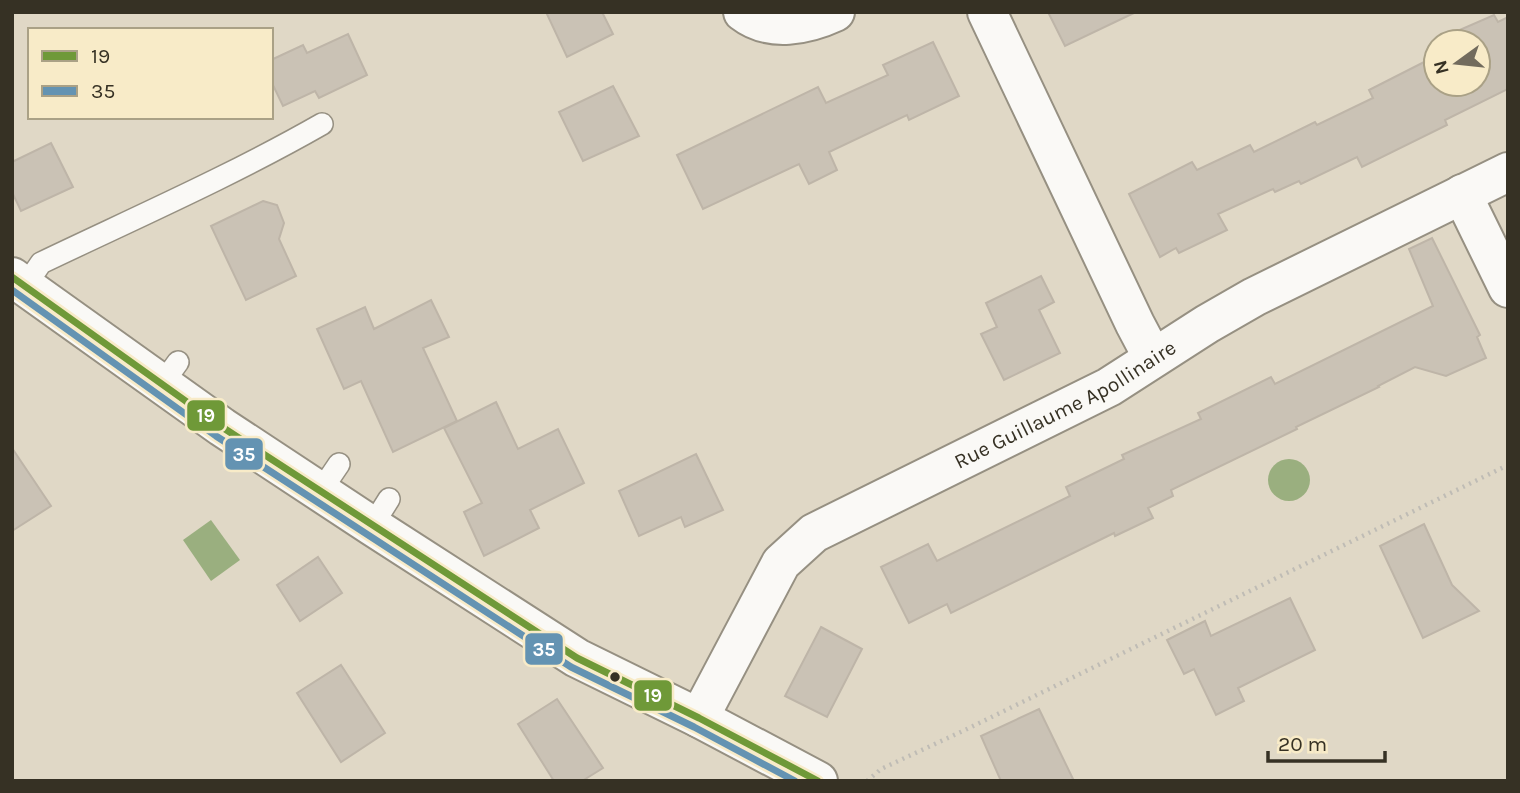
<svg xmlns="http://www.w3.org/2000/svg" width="1520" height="793" font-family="Karla,sans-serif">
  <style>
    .water { fill: #9aaf7f }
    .building { fill: #cac2b5; stroke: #beb5a8; stroke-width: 2 }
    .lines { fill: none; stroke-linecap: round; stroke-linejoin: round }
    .service-casing { stroke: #969082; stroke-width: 24 }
    .minor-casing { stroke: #969082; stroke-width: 42 }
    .path { stroke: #bfbcb5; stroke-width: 4.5; stroke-dasharray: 2 5; stroke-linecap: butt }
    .service { stroke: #faf9f6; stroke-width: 21 }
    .minor { stroke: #faf9f6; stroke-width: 38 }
    .bus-1-casing { stroke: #f8ebc8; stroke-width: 12 }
    .bus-2-casing { stroke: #f8ebc8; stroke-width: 12 }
    .bus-1 { stroke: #6f9938; stroke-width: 7 }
    .bus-2 { stroke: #6493b2; stroke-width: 7 }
    .bus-dot { fill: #363124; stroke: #f8ebc8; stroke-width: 2.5 }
    .labels { text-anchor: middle; stroke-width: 7; stroke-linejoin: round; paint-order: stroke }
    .street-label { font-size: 21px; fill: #363124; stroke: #f8ebc8 }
    .line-badge { stroke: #f8ebc8; stroke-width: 2.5 }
    .badge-label { font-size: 19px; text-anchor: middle; font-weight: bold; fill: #fff }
  </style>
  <rect width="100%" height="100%" fill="#e0d8c6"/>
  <g class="water">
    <circle cx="1289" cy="480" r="21"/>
    <polygon points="211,520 240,560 211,581 183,540"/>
  </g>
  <g class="building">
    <polygon points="546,12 602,12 613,34 567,57"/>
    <polygon points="1048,12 1136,12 1065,46"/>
    <polygon points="1494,15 1498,22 1508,17 1508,89 1445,120 1447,125 1362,167 1357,157 1301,184 1299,181 1275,192 1273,189 1218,214 1227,230 1179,253 1176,248 1160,257 1129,194 1192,162 1197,170 1250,145 1254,152 1315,122 1317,125 1373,98 1369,90 1436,56 1436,84 1478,84 1478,42 1460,42 1455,32"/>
    <polygon points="348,34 367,75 319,98 315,91 283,106 271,81 271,60 303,45 307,53"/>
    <polygon points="933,42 959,96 909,120 907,115 829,152 837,170 809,184 799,164 703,209 677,155 818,87 826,103 888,75 883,65"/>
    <polygon points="613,86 639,136 583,161 559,112"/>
    <polygon points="51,143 73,187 21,211 12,192 12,162"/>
    <polygon points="263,201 277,205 284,223 279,239 296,276 246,300 211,226"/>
    <polygon points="1432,238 1480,335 1477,337 1486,358 1446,376 1415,367 1378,386 1379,387 1296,427 1297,429 1171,490 1173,496 1148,508 1153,518 1115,536 1114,533 951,613 947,604 909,623 881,567 928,544 937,561 1070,496 1066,487 1124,459 1122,455 1201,419 1198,413 1271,377 1275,384 1433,306 1409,249"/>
    <polygon points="1041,276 1054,302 1039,310 1060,353 1004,380 981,334 997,327 986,303"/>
    <polygon points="431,300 449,337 423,348 457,421 393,452 361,381 344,389 317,329 365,307 374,329"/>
    <polygon points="496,402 518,449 558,429 584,483 530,510 539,528 484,556 464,512 482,503 444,428"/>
    <polygon points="12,448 51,506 12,531"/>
    <polygon points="696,454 723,510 685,527 681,517 639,536 619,491"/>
    <polygon points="1424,524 1452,585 1479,611 1423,638 1380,546"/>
    <polygon points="318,557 342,593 300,621 277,585"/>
    <polygon points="1290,598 1315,650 1238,688 1244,701 1216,715 1194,669 1184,674 1167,640 1205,621 1211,636"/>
    <polygon points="821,627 862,649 827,717 785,696"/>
    <polygon points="341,665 385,733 341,762 297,693"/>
    <polygon points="557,699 603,768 582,781 554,781 518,724"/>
    <polygon points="1039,709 1074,781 1001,781 981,736"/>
  </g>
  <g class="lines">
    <defs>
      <g id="service">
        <path d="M 25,286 L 41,263 C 135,218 231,176 322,124"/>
        <polyline points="162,384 178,362"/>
        <polyline points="320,492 339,464"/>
        <polyline points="372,526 389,499"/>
      </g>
      <g id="minor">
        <path d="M 743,12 C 770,33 807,25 835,12"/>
        <polyline points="987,12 1135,324 1153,358"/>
        <polyline points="1462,194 1508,288"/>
        <polyline points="12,277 222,427 372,526 577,658 699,718 818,781"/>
        <path id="s1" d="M 699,718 L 781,563 L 814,533 L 1109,387 L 1207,324 L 1254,297 L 1508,172"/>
      </g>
    </defs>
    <use href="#service" class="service-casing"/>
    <use href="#minor" class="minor-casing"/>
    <polyline class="path" points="867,781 881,769 965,730 1508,465"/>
    <use href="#service" class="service"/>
    <use href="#minor" class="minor"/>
    <defs>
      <polyline id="bus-1" points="12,277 222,427 577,658 699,718 818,781"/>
      <polyline id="bus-2" points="12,290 216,436 571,667 694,727 795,781"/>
    </defs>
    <use href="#bus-1" class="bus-1-casing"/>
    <use href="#bus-2" class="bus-2-casing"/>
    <use href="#bus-1" class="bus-1"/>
    <use href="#bus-2" class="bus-2"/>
  </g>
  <circle class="bus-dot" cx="615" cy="677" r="6"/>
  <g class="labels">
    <g class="street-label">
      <text dy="7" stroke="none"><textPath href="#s1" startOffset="502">Rue Guillaume Apollinaire</textPath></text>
    </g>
  </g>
  <g class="line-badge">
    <rect x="186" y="399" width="40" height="33" rx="7" fill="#6f9938"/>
    <rect x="224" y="437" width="40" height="34" rx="7" fill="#6493b2"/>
    <rect x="524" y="632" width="40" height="34" rx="7" fill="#6493b2"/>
    <rect x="633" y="679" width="40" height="33" rx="7" fill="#6f9938"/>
  </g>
  <g class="badge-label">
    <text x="206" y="422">19</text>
    <text x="244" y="461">35</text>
    <text x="544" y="656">35</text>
    <text x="653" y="702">19</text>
  </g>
  <rect width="1520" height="793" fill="none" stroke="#363124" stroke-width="28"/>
  <rect x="28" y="28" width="245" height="91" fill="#f8ebc8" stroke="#aaa186" stroke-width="2"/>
  <rect x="42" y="51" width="35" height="10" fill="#6f9938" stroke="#aaa186" stroke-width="2"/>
  <text x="91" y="63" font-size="21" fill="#363124">19</text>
  <rect x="42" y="86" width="35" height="10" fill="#6493b2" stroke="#aaa186" stroke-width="2"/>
  <text x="91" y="98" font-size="21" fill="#363124">35</text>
  <g transform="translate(1457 63) rotate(255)"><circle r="33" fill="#f8ebc8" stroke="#aaa186" stroke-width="2"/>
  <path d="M0-5L12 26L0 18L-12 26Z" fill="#726b5d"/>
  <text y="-10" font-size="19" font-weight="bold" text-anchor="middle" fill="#363124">N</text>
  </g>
  <path d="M1268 751v10h117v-10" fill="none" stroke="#363124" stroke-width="3.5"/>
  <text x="1278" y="751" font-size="21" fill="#363124" stroke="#f8ebc8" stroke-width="5" paint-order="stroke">20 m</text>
</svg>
